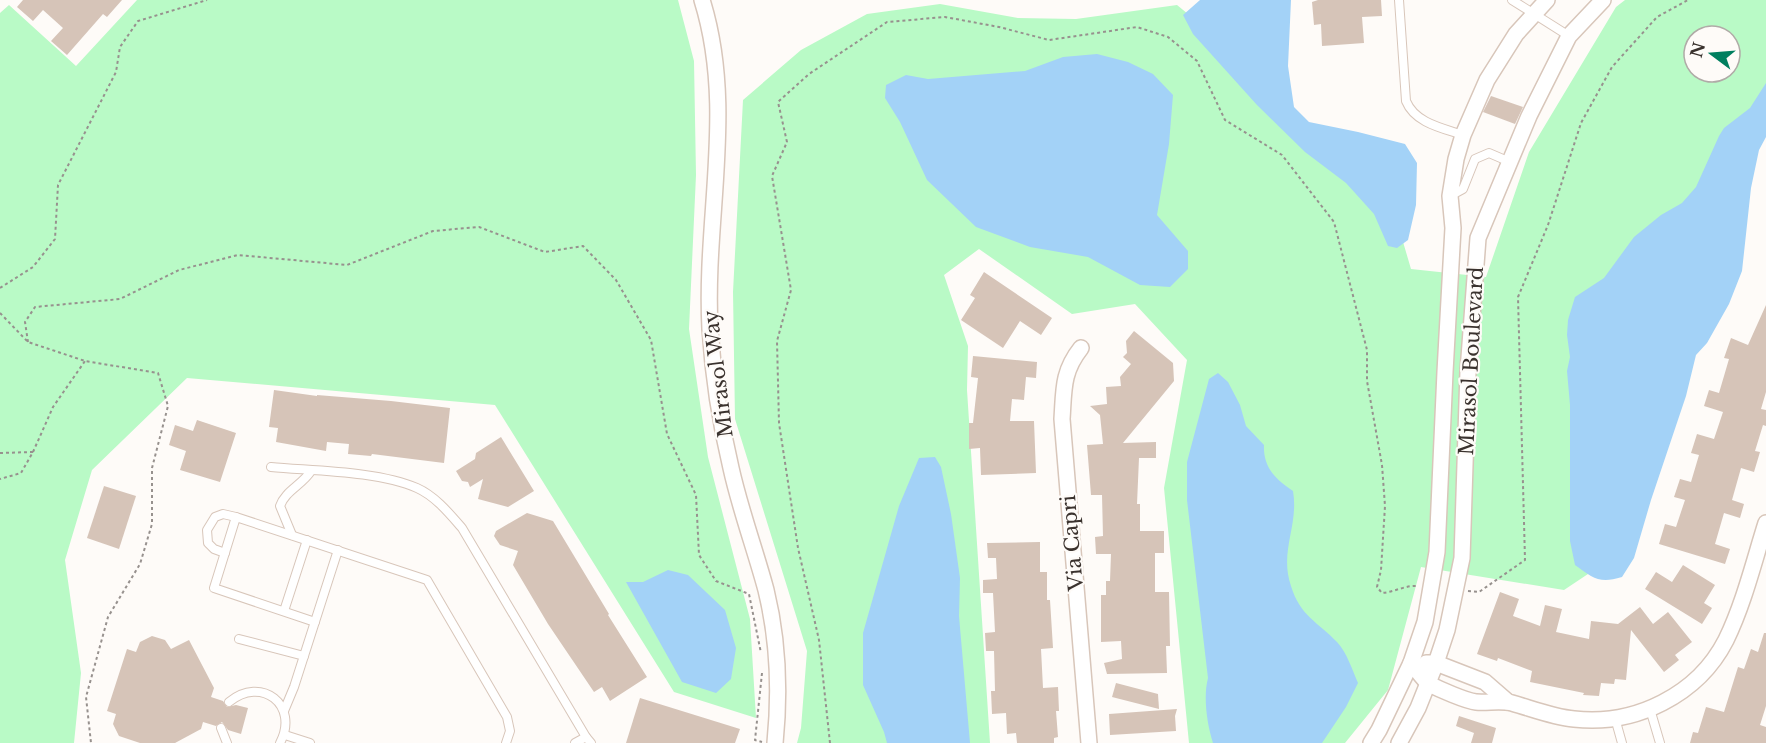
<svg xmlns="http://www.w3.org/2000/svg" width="1766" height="743" font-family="'Libre Baskerville',serif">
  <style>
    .green { fill: #b9fac6; fill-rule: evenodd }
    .water { fill: #a3d2f7 }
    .building { fill: #d6c4b8 }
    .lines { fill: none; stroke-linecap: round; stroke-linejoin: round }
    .service-casing { stroke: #d8c6ba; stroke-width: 10 }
    .minor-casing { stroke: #d8c6ba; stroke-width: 18 }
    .path { stroke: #97918e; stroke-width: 2; stroke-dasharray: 3 3; stroke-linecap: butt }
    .service { stroke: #fff; stroke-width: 8 }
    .minor { stroke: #fff; stroke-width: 15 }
    .labels { text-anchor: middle; stroke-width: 4.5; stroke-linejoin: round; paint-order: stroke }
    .street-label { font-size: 20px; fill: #3a322e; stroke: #fefbf8 }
  </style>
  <rect width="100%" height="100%" fill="#fefbf8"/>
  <g class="green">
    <polygon points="137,0 678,0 694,61 696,175 689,329 708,457 750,619 756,718 674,692 495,405 187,378 92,470 65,560 81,673 74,743 0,743 0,13 9,5 76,66"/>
    <path d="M 1625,0 L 1766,0 L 1766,112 L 1603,564 L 1564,590 L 1421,567 L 1388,690 L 1345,743 L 1189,743 L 1164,488 L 1187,360 L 1135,304 L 1072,314 L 979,249 L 944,275 L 968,346 L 967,390 L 990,743 L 797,743 L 801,728 L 807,651 L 735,419 L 733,292 L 743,100 L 801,50 L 867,14 L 940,4 L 1018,18 L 1076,19 L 1177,5 L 1221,41 L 1396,218 L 1411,269 L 1486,277 L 1529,152 L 1616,7 ZM 1694,36 L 1730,36 L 1730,72 L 1694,72 Z"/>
  </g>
  <g class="water">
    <polygon points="1200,0 1291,0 1288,66 1294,107 1309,122 1358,132 1405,144 1417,163 1416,205 1408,240 1397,248 1388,246 1374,214 1346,183 1305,152 1257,105 1193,34 1183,15"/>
    <polygon points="1097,54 1128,62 1153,74 1173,95 1169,144 1157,215 1188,251 1188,269 1170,287 1140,285 1088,257 1030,247 976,227 927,180 900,122 885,98 886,85 906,75 928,79 1025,71 1063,57"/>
    <path d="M 1766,83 L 1766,137 L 1759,150 L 1751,188 L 1742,271 L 1729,304 L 1707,343 L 1696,355 L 1686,396 L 1651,500 L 1634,558 L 1622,577 C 1599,584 1593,578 1575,565 L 1570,541 L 1570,405 L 1567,371 L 1570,357 L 1567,335 L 1568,320 L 1575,297 L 1604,278 L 1634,237 L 1661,215 L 1682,203 L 1696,187 L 1719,136 L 1724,128 L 1750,108 Z"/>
    <path d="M 1218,373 L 1228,382 L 1240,405 L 1246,426 L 1264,445 C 1263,467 1275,479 1293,491 C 1299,526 1279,551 1291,586 C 1300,616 1318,622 1337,642 C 1347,653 1352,669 1358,683 L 1346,707 L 1322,743 L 1213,743 C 1207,724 1203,697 1208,678 L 1187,500 L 1187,462 L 1209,379 Z"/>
    <polygon points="935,457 941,467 951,514 960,578 959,616 970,743 887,743 884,732 863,685 863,633 899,506 919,458"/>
    <polygon points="668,570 688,575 725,610 736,648 731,679 716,693 682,682 626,582 643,582"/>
  </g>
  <g class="building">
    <polygon points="23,0 122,0 107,17 103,14 67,55 51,41 63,28 43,10 33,21 17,7"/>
    <polygon points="1318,0 1381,0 1382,16 1362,17 1364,43 1322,46 1321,24 1314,25 1312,2"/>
    <polygon points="1491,96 1523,107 1515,124 1483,112"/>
    <polygon points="984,272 1052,318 1041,335 1020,321 1003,348 961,320 975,298 970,295"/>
    <polygon points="1766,305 1766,392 1761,409 1766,410 1766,426 1763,425 1755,451 1760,452 1754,472 1741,468 1732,500 1744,504 1740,518 1724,513 1715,544 1730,549 1725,564 1659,544 1665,524 1676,527 1685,500 1674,497 1680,479 1691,482 1699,455 1691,453 1697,434 1714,439 1723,412 1704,406 1709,390 1719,393 1729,359 1724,358 1731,338 1748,345"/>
    <polygon points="1134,331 1173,363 1174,381 1123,443 1156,442 1156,458 1139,458 1137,504 1140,504 1140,531 1164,531 1164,553 1155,553 1155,592 1169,592 1170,646 1166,646 1167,673 1107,674 1104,663 1122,659 1121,641 1101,642 1101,595 1106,595 1106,581 1110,581 1111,554 1096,554 1095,537 1103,536 1102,495 1091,495 1087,445 1103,444 1100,415 1090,406 1107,404 1106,387 1121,386 1120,377 1131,364 1123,357 1127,353 1126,341"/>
    <polygon points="973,356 1037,362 1036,378 1026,377 1024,400 1012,399 1010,421 1034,421 1036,473 981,475 980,448 969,449 969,423 973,423 978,378 971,377"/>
    <polygon points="274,390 317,396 317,395 391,401 450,408 444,463 372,454 371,456 348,454 349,444 327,442 326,451 276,442 278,428 269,427"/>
    <polygon points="197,420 236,433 220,482 180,470 186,451 169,445 175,425 193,431"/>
    <polygon points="501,437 534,491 508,507 478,499 483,479 470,487 468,482 462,481 456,471 475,459 476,453"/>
    <polygon points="104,486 136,496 119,549 87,538"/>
    <polygon points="527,513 553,521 609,614 608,615 647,677 610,701 602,687 594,692 548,624 513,565 518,551 500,545 494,536 496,531"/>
    <polygon points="1040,542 1040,572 1047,572 1047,600 1050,600 1053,648 1041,649 1043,688 1058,687 1059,711 1056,711 1058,737 1054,738 1054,743 1017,743 1016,733 1007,734 1006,713 992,714 991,691 995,691 994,651 986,651 985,633 995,632 993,593 983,593 983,580 997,579 996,558 988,558 987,543"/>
    <polygon points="1683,565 1715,585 1704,603 1712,608 1702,624 1645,589 1656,572 1672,582"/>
    <polygon points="1500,592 1519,599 1513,616 1540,626 1545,605 1562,609 1556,632 1589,639 1591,621 1618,624 1640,607 1653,624 1668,612 1692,642 1675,655 1679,660 1664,672 1631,630 1626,680 1615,679 1614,684 1601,683 1599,696 1583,695 1584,693 1530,682 1532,671 1498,658 1497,661 1477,654"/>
    <polygon points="1764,633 1766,633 1766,706 1760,725 1766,727 1766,743 1690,743 1693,732 1698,733 1706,707 1724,712 1738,667 1744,669 1751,649 1758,652"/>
    <polygon points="152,636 165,640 171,649 189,640 214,688 211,697 223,701 227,707 236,705 248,708 241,734 228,730 222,722 216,726 203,722 201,729 175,743 140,743 119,736 113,724 116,714 107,711 127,649 136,652 140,642"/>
    <polygon points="1116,683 1158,694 1159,709 1112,697"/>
    <polygon points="640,698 740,729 735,743 626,743"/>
    <polygon points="1177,709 1175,716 1176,731 1110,735 1109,714"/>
    <polygon points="1459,716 1496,728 1492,743 1471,743 1474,733 1456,726"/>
  </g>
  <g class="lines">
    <defs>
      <g id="service">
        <path d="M 1399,0 L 1406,101 C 1415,123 1442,128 1463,135"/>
        <polyline points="1512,0 1569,36"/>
        <polyline points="1450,196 1463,189 1475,159 1489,153 1510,162"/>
        <path d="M 271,467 C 314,471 378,471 417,488 C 435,496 449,513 462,528 L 586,737"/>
        <path d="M 292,535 L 280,506 C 285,491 302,485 311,471"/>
        <polyline points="225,553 214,549 208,543 207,530 215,517 223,514 236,517"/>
        <polyline points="284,611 307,540"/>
        <polyline points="315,622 214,588 236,517 427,580 507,717 510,731 506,743"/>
        <polyline points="239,639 304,656"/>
        <path d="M 229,702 C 261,675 300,705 280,743"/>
        <polyline points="1650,709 1660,743"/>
        <polyline points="284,711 294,687 338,550"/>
        <polyline points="1615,718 1622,743"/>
        <polyline points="221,728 227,743"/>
        <polyline points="285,735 310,743"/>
        <polyline points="575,743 586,737 591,743"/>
      </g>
      <g id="minor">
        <path d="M 702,0 C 736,109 704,217 710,329 C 713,376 720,422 731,468 C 740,509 755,549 766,590 C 778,639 780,693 775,743"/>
        <path d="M 1081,348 C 1062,372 1064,390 1062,419 L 1089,743"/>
        <path d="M 1411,663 C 1417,670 1423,679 1429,684 C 1439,689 1466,701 1476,702 C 1488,703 1501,700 1512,703 C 1533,709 1553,717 1574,719 C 1635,726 1698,695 1726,640 C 1744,603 1754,561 1766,523"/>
        <polyline points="1426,663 1436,663 1485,682 1508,702"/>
        <polyline points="1371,743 1379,730 1411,663 1425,622 1437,552 1445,372 1453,228 1450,196 1456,159 1463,135 1487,80 1516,34 1547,0"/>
        <polyline points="1399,743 1418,708 1436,663 1447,630 1462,558 1468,371 1478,238 1529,116 1569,36 1603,0"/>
      </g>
    </defs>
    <use href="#service" class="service-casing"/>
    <use href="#minor" class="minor-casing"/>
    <g class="path">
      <polyline points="0,288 33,267 55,239 58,185 116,72 120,47 138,21 207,0"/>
      <polyline points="0,313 28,342 85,361 158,373 168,406 152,468 152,524 140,564 108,617 86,697 91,743"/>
      <polyline points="28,342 25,322 35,307 120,299 179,270 238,255 347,265 433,231 479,227 545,252 583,246 616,280 651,340 667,434 696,495 699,555 716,581 749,594 761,653"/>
      <polyline points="33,452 53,407 85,361"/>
      <polyline points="0,453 33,452 21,473 0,479"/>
      <polyline points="1468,591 1479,592 1525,560 1518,297 1548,225 1581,123 1612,67 1657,17 1688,0"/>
      <polyline points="762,673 755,740 762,742"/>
      <path d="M 830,743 L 819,640 L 798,548 L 779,423 L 777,341 L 791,290 L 772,176 L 787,142 L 778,102 L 809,74 L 887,22 L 945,17 L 999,27 L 1049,40 L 1137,27 L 1168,37 L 1197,61 L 1225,120 L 1282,155 L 1334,222 L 1367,350 L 1367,381 L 1382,465 L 1385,506 L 1381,570 L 1377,587 L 1382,593 C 1394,592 1406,585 1417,586"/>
    </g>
    <use href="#service" class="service"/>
    <use href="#minor" class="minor"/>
  </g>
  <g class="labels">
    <g class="street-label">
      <text transform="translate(1471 361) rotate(-87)" y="7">Mirasol Boulevard</text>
      <text transform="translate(718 374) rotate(-97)" y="7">Mirasol Way</text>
      <text transform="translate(1072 543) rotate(-95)" y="7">Via Capri</text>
    </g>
  </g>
  <g transform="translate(1712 54) rotate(286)"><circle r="28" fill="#fefbf8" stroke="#b0aba7" stroke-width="1.5"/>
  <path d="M0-4.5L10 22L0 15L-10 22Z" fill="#007f5f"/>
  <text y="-9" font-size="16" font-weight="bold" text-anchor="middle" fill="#3a322e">N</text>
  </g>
</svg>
